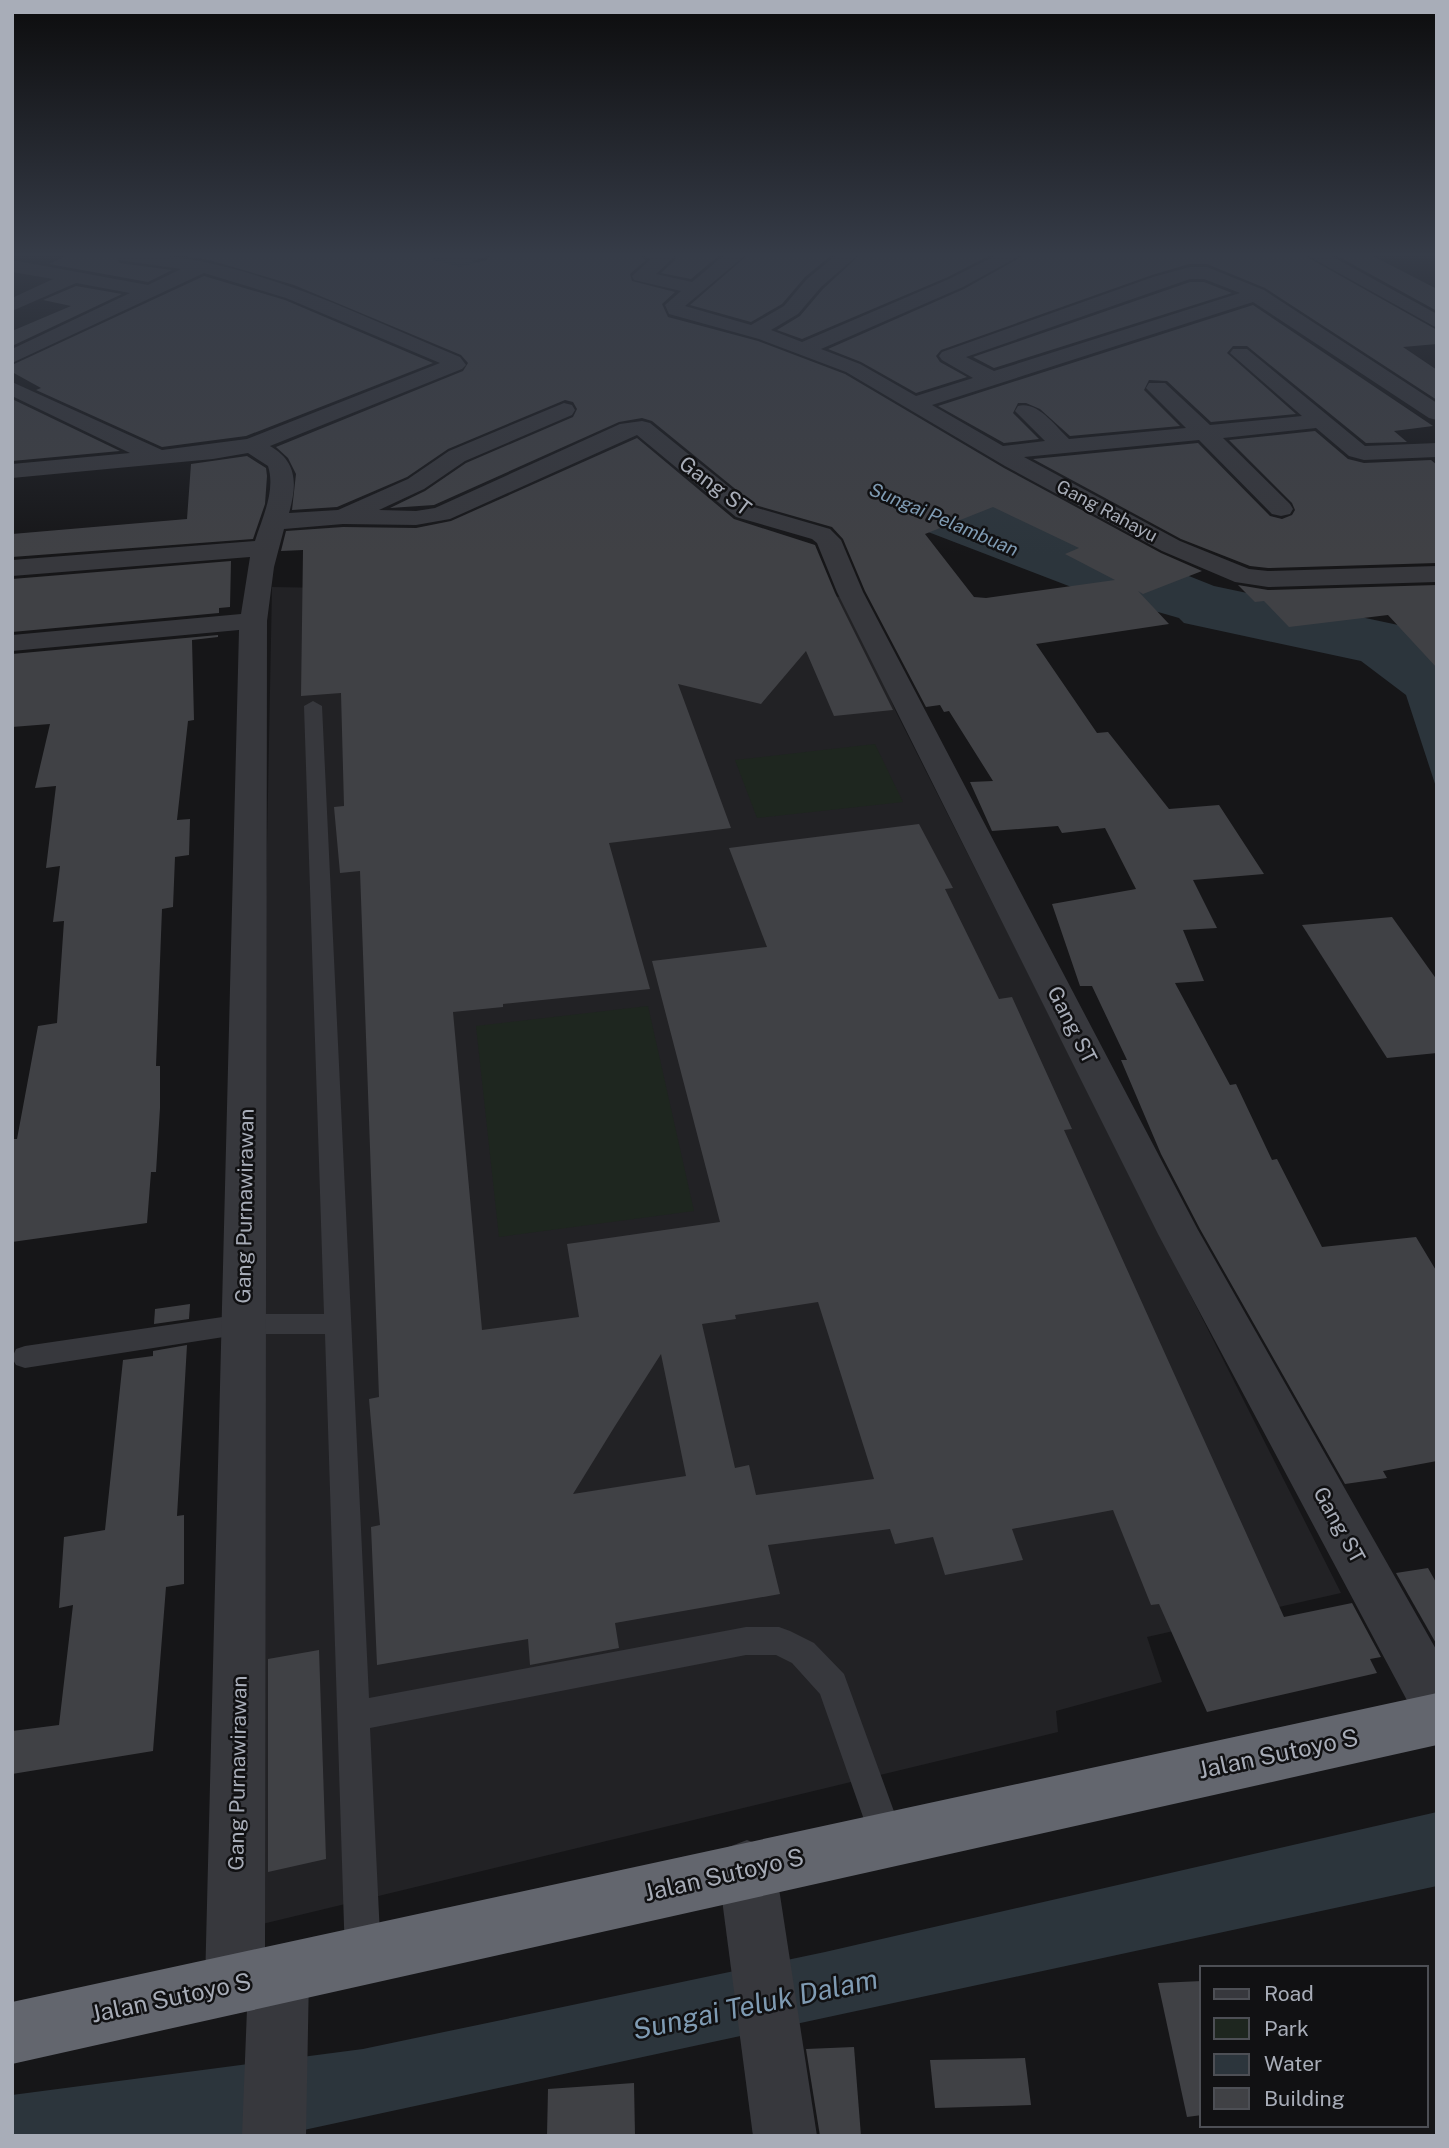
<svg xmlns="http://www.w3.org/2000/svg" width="1449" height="2148" font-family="'Public Sans',sans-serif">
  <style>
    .built { fill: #222225 }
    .green { fill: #1e261f }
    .water { fill: #2c353c }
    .building { fill: #404145; fill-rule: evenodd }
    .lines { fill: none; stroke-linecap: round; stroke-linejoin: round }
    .lane { fill: #37383d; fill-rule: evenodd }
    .street { fill: #37383d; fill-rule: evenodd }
    .highway { fill: #63666e; fill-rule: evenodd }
    .labels { text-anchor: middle; stroke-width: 5; stroke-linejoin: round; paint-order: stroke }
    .far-street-label { font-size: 18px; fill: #a8adb8; stroke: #111113 }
    .far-water-label { font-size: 19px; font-style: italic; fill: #7f9bb3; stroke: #111113 }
    .street-label { font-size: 21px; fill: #a8adb8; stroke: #111113 }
    .near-street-label { font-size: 24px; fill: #a8adb8; stroke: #111113 }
    .near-water-label { font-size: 28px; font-style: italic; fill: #7f9bb3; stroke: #111113 }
  </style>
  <rect width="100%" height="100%" fill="#161618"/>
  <polygon class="built" points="272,587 849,597 895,710 1341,1593 1147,1637 1162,1682 1056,1711 1058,1732 246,1928"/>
  <g class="green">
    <polygon points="875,744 903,802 757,818 735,760"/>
    <polygon points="648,1006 694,1211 499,1237 476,1026"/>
  </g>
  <g class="water">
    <polygon points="358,253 436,253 512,270 938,476 1214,586 1403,626 1437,646 1437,790 1406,695 1361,661 1184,623 1179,618 1074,588 923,530"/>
    <polygon points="1437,1812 1437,1886 276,2136 12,2136 12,2095 363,2049 825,1952"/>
  </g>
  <g class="building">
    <polygon points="72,253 116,253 119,263 172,270 148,282 49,264"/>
    <path d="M 167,253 L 429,253 L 433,260 L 460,267 L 487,260 L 491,253 L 635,253 L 646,260 L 630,274 L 632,281 L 675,292 L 662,304 L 668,317 L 758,341 L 845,374 L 1004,468 L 1161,553 L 1202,571 L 1143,594 L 1138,591 L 1169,624 L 1036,644 L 1097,733 L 1108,732 L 1169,809 L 1219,805 L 1264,874 L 1193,880 L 1217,928 L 1183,930 L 1204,981 L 1175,983 L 1230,1085 L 1236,1084 L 1272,1160 L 1277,1159 L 1322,1247 L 1416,1237 L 1437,1272 L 1437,1461 L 1383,1471 L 1387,1478 L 1345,1484 L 1200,1229 L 1161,1154 L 1121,1060 L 1127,1060 L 1092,986 L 1080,986 L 1052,904 L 1136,889 L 1105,828 L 1062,833 L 1058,826 L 992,831 L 970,782 L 993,781 L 949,711 L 944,712 L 940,705 L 926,707 L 865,591 L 843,539 L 832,527 L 755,505 L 652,421 L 642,418 L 619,422 L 434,505 L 390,508 L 425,491 L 466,463 L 573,417 L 577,409 L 573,402 L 565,400 L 448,449 L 407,477 L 337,507 L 292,510 L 296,474 L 288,458 L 276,447 L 463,371 L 468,363 L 461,355 L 294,285 L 209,260 ZM 993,507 L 1079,548 L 1065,554 L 1115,580 L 986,598 L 974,597 L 925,534 Z"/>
    <polygon points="675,253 722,253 691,279 661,273 676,259"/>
    <polygon points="750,253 834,253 805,277 782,304 751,322 690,305"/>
    <polygon points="862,253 994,253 948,277 802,339 777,330 800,316 823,289"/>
    <polygon points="1028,253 1300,253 1437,330 1437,344 1403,347 1437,370 1437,400 1265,288 1207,264 1189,264 1152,275 941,350 936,356 940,362 967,377 916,393 861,362 828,349 964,289"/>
    <polygon points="1332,253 1367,253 1437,289 1437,311"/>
    <polygon points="204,276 285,300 433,363 246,436 162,447 36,390 41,388 12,372 12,365"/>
    <polygon points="1190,282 1204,282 1232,293 994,368 973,357"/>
    <polygon points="76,286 122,294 12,346 12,331 71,306 43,300"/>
    <polygon points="1253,305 1433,426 1394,431 1407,442 1366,443 1247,346 1233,346 1227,353 1296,414 1211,422 1167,381 1149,380 1144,390 1180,426 1070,436 1040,409 1026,403 1018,403 1013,413 1039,439 1004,443 938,406"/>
    <polygon points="12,399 120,451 12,461"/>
    <polygon points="1315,431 1348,459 1364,463 1431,460 1437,465 1437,563 1268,568 1250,566 1181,539 1033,459 1198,443 1270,516 1282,519 1292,515 1295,510 1292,503 1229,440"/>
    <path d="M 637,438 L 734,519 L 815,545 L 835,593 L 893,710 L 834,716 L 806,651 L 761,704 L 678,684 L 731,828 L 609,843 L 650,989 L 503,1004 L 503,1007 L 453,1012 L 482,1330 L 579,1317 L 567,1244 L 720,1222 L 652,961 L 767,947 L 729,848 L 919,824 L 953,888 L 945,889 L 999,999 L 1012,997 L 1072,1129 L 1064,1130 L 1284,1617 L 1352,1603 L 1381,1657 L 1370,1659 L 1377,1673 L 1207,1712 L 1159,1604 L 1151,1605 L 1113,1510 L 1012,1529 L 1023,1560 L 945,1575 L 933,1537 L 895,1544 L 890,1529 L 768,1545 L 780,1594 L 615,1623 L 619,1648 L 530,1665 L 528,1639 L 377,1665 L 371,1527 L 380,1525 L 369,1399 L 379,1397 L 360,871 L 340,873 L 334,807 L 344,806 L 341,693 L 301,696 L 303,550 L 281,551 L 286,531 L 343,527 L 416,528 L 451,521 ZM 818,1302 L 874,1479 L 756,1495 L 749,1465 L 735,1468 L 702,1324 L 736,1319 L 735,1315 ZM 661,1354 L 686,1476 L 573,1494 L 615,1426 Z"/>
    <polygon points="247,456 266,468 267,476 265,504 253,539 12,557 12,534 187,519 191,464"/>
    <polygon points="231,561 230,607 219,608 219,613 12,632 12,579"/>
    <polygon points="1238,585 1268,590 1437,585 1437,668 1388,615 1289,627 1264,601 1255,602"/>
    <polygon points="218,635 218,637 192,640 194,720 188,721 177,820 190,819 189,855 175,857 173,907 162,909 156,1066 160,1066 160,1108 156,1172 151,1172 147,1223 12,1242 12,1139 17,1139 38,1026 57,1023 64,921 53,922 60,866 46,868 56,786 35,788 50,724 12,727 12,654"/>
    <polygon points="1392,917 1437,980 1437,1053 1387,1058 1302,925"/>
    <polygon points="190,1304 189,1319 154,1324 155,1309"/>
    <polygon points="187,1345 177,1516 184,1515 184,1584 166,1587 153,1751 12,1774 12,1731 59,1725 73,1605 59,1608 64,1537 105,1530 123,1360 153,1356 153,1351"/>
    <polygon points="1428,1568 1437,1584 1437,1645 1396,1573"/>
    <polygon points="319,1650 326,1859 268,1872 268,1659"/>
    <polygon points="1202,1981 1202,2115 1187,2117 1158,1983"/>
    <polygon points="854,2047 861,2136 820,2136 806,2049"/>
    <polygon points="1025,2058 1031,2105 935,2108 930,2060"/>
    <polygon points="634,2083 635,2136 547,2136 548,2089"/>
  </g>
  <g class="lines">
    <polygon class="lane" points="313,701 322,706 369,1698 746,1627 779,1627 790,1631 814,1643 844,1674 904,1839 899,1851 887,1856 875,1851 820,1694 792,1663 776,1655 746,1655 370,1728 381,1956 376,1969 363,1974 350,1969 345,1956 325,1334 243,1334 25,1368 16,1365 12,1358 16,1349 25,1346 243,1314 324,1314 304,706"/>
    <g class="street">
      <path d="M 119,253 C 240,253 350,311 460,357 L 466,365 L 462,369 L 270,446 C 298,462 297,485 289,513 L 338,510 L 408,479 L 449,451 L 564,403 L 572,405 L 575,410 L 572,415 L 465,461 L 424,489 L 379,510 L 416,511 L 435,508 L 620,424 L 642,421 L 650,423 L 754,507 L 830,529 L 841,540 L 863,592 L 1198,1230 L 1437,1651 L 1437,1729 L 1418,1721 L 1158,1234 L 837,592 L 817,543 L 812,539 L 736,517 L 637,435 L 450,519 L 416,525 L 343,524 L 284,529 L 274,567 L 267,621 L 265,1950 L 279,1945 L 300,1954 L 309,1975 L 306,2136 L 242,2136 L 247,2009 L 235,2014 L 213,2006 L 205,1984 L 239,630 L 12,651 L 12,635 L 241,614 L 250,557 L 12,576 L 12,560 L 255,541 C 262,518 276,491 268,466 L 248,453 L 213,459 L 12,478 L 12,464 L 130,453 L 12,396 L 12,382 L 162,450 L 247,439 L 440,363 L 286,298 L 204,273 L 12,363 L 12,349 L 130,293 L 76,283 L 12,311 L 12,298 L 53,279 L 12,272 L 12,260 L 148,285 L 181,269 L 119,260 L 117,256 Z"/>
      <polygon points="431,253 489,253 486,257 461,264 434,257"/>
      <path d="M 638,253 L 672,253 L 674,257 L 656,274 L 692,282 L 727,253 L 748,253 L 685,306 L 751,325 L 784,306 L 807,279 L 839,253 L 860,253 L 821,287 L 798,314 L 771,330 L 802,342 L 949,279 L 1001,253 L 1025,253 L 963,287 L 821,349 L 860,364 L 916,396 L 973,378 L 942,360 L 939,356 L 942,352 L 1153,277 L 1190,267 L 1207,267 L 1264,290 L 1437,403 L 1437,420 L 1429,418 L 1253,302 L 932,405 L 1003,446 L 1045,441 L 1015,411 L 1018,406 C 1038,401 1055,426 1069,439 L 1186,428 L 1146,388 L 1149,383 L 1165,383 L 1210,425 L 1302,416 L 1230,353 L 1233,349 L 1247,349 L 1365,446 L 1437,443 L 1437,457 L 1364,460 L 1349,456 L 1316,428 L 1223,438 L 1290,504 L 1293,509 L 1290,514 L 1281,516 L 1272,514 L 1199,440 L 1024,457 L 1180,541 L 1249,569 L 1268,571 L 1437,566 L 1437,582 L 1268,587 L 1235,582 L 1162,551 L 1005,466 L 846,372 L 759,339 L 669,314 L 665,305 L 681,291 L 634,280 L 632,276 L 651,259 ZM 1190,279 L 1204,279 L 1240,293 L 994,371 L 966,357 Z"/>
      <polygon points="1303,253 1326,253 1437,314 1437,328"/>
      <polygon points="747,1840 768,1848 776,1869 817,2136 753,2136 718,1869 726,1848"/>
    </g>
    <polygon class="highway" points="1437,1693 1437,1745 12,2064 12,2002"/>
  </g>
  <linearGradient id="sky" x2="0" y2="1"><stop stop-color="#0c0c0d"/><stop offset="0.46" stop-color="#363c48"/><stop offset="1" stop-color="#363c48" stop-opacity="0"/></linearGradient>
  <rect width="1449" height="554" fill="url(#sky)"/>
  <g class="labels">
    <g class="far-street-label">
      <text transform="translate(1107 511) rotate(28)" y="6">Gang Rahayu</text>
    </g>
    <g class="far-water-label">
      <text transform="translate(944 519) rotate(23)" y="7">Sungai Pelambuan</text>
    </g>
    <g class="street-label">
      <text transform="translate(715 486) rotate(37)" y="7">Gang ST</text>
      <text transform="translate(1072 1025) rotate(63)" y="7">Gang ST</text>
      <text transform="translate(245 1206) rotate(-89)" y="7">Gang Purnawirawan</text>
      <text transform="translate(1339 1525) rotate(61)" y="7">Gang ST</text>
      <text transform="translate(238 1773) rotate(-89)" y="7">Gang Purnawirawan</text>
    </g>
    <g class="near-street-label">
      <text transform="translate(1278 1754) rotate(-12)" y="8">Jalan Sutoyo S</text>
      <text transform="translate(724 1875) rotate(-13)" y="8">Jalan Sutoyo S</text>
      <text transform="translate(171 1998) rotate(-12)" y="8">Jalan Sutoyo S</text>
    </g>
    <g class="near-water-label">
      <text transform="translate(755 2004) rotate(-12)" y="10">Sungai Teluk Dalam</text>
    </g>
  </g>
  <rect width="1449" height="2148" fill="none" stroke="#a8adb8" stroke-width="28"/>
  <rect x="1200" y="1966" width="228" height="161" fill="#111113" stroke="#4d4f55" stroke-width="2"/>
  <rect x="1214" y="1989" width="35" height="10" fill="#37383d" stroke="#4d4f55" stroke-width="2"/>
  <text x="1264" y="2001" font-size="21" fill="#a8adb8">Road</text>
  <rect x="1214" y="2018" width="35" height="21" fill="#1e261f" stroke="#4d4f55" stroke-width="2"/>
  <text x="1264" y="2036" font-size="21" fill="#a8adb8">Park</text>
  <rect x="1214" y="2054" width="35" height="21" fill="#2c353c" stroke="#4d4f55" stroke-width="2"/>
  <text x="1264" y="2071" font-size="21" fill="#a8adb8">Water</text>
  <rect x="1214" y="2088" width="35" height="21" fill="#404145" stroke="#4d4f55" stroke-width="2"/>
  <text x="1264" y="2106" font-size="21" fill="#a8adb8">Building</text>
</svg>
